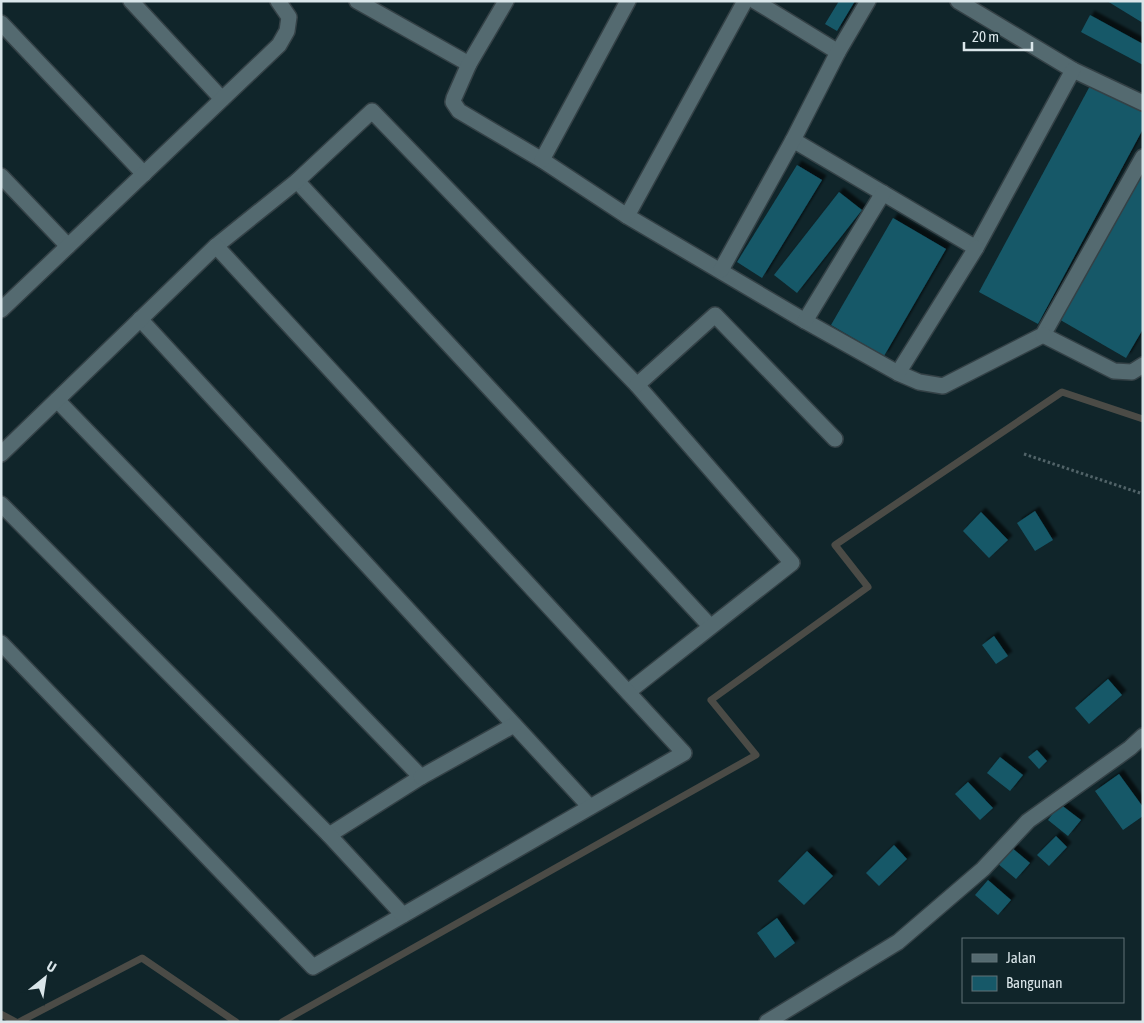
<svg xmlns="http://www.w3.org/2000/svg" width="1144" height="1023" font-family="'Asap Condensed',sans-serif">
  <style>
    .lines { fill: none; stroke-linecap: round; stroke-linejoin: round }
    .stream { stroke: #4b4b46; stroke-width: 7 }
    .building { fill: #165868; filter: url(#shadow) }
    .street-casing { stroke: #344146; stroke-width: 18 }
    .path { stroke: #516368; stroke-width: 3; stroke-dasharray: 2.5 2.5; stroke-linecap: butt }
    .street { stroke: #546a70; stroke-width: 15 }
  </style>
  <defs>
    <filter id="shadow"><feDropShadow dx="4.5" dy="-4.5" stdDeviation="1" flood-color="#0009"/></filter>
  </defs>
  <rect width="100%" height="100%" fill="#10252a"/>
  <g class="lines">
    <g class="stream">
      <polyline points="1,1014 16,1022"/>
      <polyline points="19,1022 142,958 236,1022"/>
      <polyline points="282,1022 756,755 711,700 868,587 835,545 1062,392 1143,419"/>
    </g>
  </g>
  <g class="building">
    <polygon points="839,1 855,1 837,31 825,24"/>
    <polygon points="1107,1 1143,1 1143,23"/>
    <polygon points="1090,15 1143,44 1143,65 1081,32"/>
    <polygon points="1091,84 1143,112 1143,129 1038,324 979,292"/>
    <polygon points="797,165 822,180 762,278 737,262"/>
    <polygon points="1143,170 1143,329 1126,358 1057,318"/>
    <polygon points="839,192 862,210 797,293 774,275"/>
    <polygon points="893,218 946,249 884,356 831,325"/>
    <polygon points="1035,511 1053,540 1035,551 1017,523"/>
    <polygon points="981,512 1008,540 989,558 963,531"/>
    <polygon points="994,636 1008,656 996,664 982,645"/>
    <polygon points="1108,679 1122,695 1089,724 1075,708"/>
    <polygon points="1037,750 1047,761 1039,769 1028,757"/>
    <polygon points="1000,757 1023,775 1010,791 987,773"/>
    <polygon points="1119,774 1143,807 1143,816 1123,830 1095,791"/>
    <polygon points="968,782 993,808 980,820 955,794"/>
    <polygon points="1060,804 1081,820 1068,836 1048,820"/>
    <polygon points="1056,836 1067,847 1049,866 1037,855"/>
    <polygon points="894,845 907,859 879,886 866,873"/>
    <polygon points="1011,847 1030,863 1016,879 997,863"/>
    <polygon points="807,851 833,876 804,905 778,881"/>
    <polygon points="988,880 1011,900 998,915 975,895"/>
    <polygon points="777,918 795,943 775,958 757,933"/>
  </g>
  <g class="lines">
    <defs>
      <g id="street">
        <polyline points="131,1 222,99"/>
        <polyline points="357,1 469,64"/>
        <polyline points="506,1 469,64 454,98 453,102 459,111 542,160 627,216 805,321 898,373 919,382 943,386 1043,335 1143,157"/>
        <polyline points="755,1 838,52"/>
        <polyline points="958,1 1073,70 1143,103"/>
        <polyline points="1,23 144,174"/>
        <polyline points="793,140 976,248 1073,70"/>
        <polyline points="542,160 628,1"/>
        <polyline points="1,176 68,246"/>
        <polyline points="297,181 710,626"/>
        <polyline points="627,216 745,1"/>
        <polyline points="216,246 297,181 372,111 637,385 792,563 628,692"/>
        <polyline points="721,270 793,140 838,52 868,1"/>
        <polyline points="1,310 279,45 287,31 289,17 278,1"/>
        <polyline points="140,319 590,807"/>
        <polyline points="805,321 883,193"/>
        <polyline points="1043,335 1114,371 1132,372 1143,365"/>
        <polyline points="898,373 976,248"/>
        <polyline points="637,385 715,315 835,439"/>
        <polyline points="57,400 421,777 329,835"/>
        <polyline points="1,454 216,246 684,753 313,967 1,643"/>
        <polyline points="1,504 329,835 403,915"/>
        <polyline points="421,777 514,725"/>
        <polyline points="767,1022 898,942 983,869 1028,821 1130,748 1143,736"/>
      </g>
    </defs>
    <use href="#street" class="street-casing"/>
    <polyline class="path" points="1024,454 1143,494"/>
    <use href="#street" class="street"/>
  </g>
  <rect width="1144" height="1023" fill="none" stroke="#dae6ea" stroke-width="5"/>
  <rect x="962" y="938" width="162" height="65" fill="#10252a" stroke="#617277"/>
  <rect x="972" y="954" width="25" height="8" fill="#546a70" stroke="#617277"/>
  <text x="1006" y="963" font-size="15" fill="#dae6ea">Jalan</text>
  <rect x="972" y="976" width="25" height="15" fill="#165868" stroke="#617277"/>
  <text x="1006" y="988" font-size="15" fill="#dae6ea">Bangunan</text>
  <g transform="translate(45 978) rotate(30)" stroke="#10252a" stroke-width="4" paint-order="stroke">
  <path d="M0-4L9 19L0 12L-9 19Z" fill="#dae6ea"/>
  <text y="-8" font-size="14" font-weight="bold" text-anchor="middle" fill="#dae6ea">U</text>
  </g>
  <path d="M964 42v8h68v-8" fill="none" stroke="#dae6ea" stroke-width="2.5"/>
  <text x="972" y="42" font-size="15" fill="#dae6ea" stroke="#10252a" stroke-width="4" paint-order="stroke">20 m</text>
</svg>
